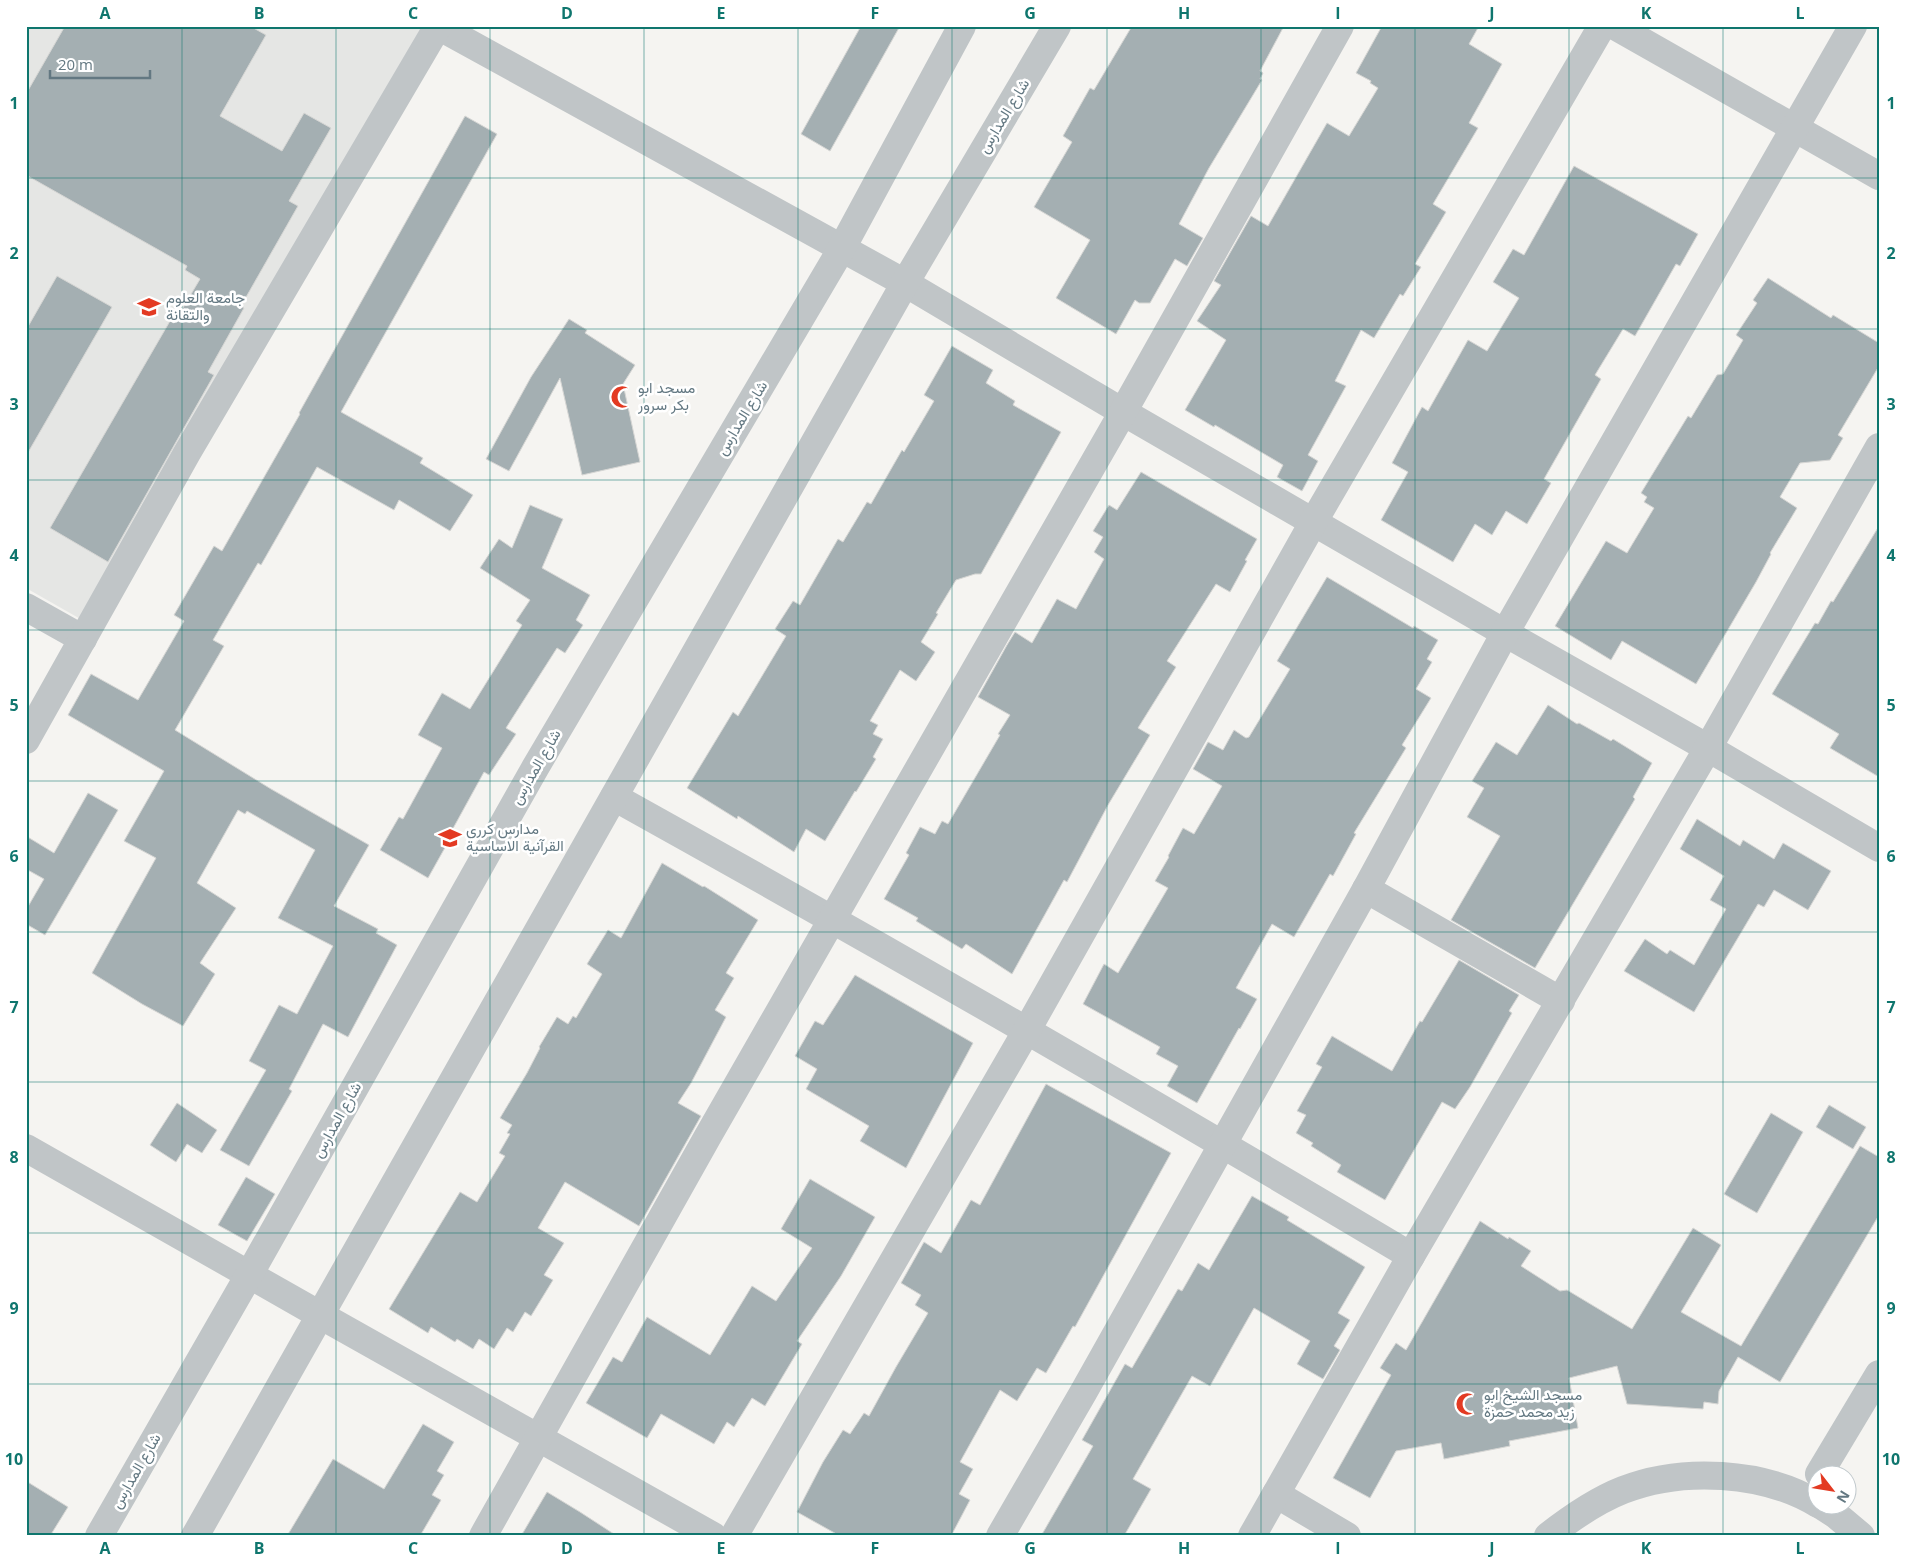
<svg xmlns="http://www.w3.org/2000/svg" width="1905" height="1562" font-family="'Open Sans',Vazirmatn,sans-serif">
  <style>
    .built { fill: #e5e6e4 }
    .building { fill: #a4afb2; stroke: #d6d6d4 }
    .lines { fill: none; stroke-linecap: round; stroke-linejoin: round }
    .minor { stroke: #c0c5c7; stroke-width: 28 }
    .grid { fill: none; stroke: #0f766e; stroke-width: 1; stroke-opacity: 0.55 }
    .labels { text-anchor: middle; stroke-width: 5; stroke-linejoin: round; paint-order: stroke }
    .street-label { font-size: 15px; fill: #637882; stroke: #fff }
    .poi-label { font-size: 15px; fill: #637882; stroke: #fff; text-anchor: start }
    .neatline { fill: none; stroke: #0f766e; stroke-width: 2 }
    .grid-label { font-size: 16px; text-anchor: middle; font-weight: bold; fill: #0f766e }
  </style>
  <rect width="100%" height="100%" fill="#f5f4f1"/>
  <polygon class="built" points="26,26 433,26 91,625 26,588"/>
  <g class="building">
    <polygon points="65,26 250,26 266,35 220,116 282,151 304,113 331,128 289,201 298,206 241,306 244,308 208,372 214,375 108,562 50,528 170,321 174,323 200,279 185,270 187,266 26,175 26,94"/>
    <polygon points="861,26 900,26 830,151 801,134"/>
    <polygon points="1132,26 1284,26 1260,71 1263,73 1260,79 1262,80 1209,168 1179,224 1203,238 1187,266 1175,259 1150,303 1139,303 1135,300 1116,334 1056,298 1090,240 1034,207 1072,142 1063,136 1090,88 1094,90"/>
    <polygon points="1382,26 1479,26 1469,44 1502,64 1469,123 1478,128 1433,204 1446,212 1415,264 1421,267 1403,296 1400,294 1374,338 1361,330 1335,381 1346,386 1308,455 1318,461 1302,491 1277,477 1283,465 1215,425 1214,427 1185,410 1226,340 1197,321 1221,285 1214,281 1251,216 1268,226 1327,123 1349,136 1378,88 1370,83 1371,81 1356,73"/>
    <polygon points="465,116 497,134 341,412 423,458 420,463 473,495 450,531 399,500 394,510 317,467 261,565 258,563 213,640 224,646 175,730 271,789 369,845 334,906 378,929 376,933 397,945 348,1037 323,1024 289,1089 292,1091 249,1166 220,1150 266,1070 249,1061 279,1005 297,1014 333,946 278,918 315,850 247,811 245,814 238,810 197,883 236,908 200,963 215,974 183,1026 142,1004 92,973 156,858 124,841 164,771 68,715 91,674 138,700 184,621 174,615 214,546 222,551 300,414 299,413"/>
    <polygon points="1574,166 1698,234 1680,266 1676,264 1635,336 1623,329 1595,375 1601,379 1544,479 1551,483 1527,524 1506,511 1492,535 1475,524 1453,562 1381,520 1408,472 1392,463 1422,407 1428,411 1468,340 1487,351 1519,298 1493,282 1513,249 1524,255"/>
    <polygon points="57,276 112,307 26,456 26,330"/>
    <polygon points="1768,278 1831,318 1833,315 1879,343 1879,366 1838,435 1843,438 1830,460 1800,463 1780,497 1797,508 1770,553 1771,554 1756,582 1696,684 1622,641 1611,660 1555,626 1606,541 1627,553 1654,508 1644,502 1647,497 1641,493 1688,416 1691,418 1717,375 1723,374 1743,340 1736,335 1757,303 1753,300"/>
    <polygon points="569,319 587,330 585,333 635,365 623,384 640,462 582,475 560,378 509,471 486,459 531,377"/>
    <polygon points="952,346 993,370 986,383 1015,401 1013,405 1061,432 981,574 975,574 956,580 936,613 938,614 921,642 935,652 916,681 900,670 870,721 878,725 873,734 883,739 873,757 876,759 856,792 855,791 825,841 806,829 794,852 738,816 737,819 687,788 733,712 738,716 786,636 775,629 793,601 800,605 838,539 843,542 867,502 871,504 902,450 904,452 934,401 924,395"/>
    <polygon points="1141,472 1257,539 1245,560 1247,561 1230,592 1216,584 1167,661 1176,667 1138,728 1150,735 1108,805 1067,882 1064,880 1012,974 966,944 962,949 916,921 918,918 884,899 909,855 906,853 920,827 935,834 942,821 948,824 1000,735 998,734 1010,715 978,697 1007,645 1015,632 1032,643 1057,599 1076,609 1104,559 1094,552 1103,537 1093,531 1109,505 1117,510"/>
    <polygon points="530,505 563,519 542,568 590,595 576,620 583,625 565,653 557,648 506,728 516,734 489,775 484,772 445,843 447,844 428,878 380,850 399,817 403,819 442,748 418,735 442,693 470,709 522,625 516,621 530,600 480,568 499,539 512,548"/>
    <polygon points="1879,526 1879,777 1830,748 1839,734 1772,694 1815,623 1818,624 1831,601 1833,602"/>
    <polygon points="1327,577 1413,628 1414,626 1438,640 1427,659 1432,662 1416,689 1431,698 1402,745 1406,748 1354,833 1356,834 1333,876 1330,874 1294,937 1272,924 1236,988 1257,999 1240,1029 1239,1028 1197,1103 1167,1086 1178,1066 1156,1054 1160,1047 1083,1004 1104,964 1118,973 1168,888 1155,881 1169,857 1168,856 1183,828 1194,834 1222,786 1193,769 1208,742 1223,750 1234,730 1246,738 1249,737 1290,669 1277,661"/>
    <polygon points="1548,705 1577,724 1579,723 1611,741 1613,739 1652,763 1633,797 1635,799 1535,968 1451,920 1500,836 1467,817 1484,788 1472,781 1496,742 1517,755"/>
    <polygon points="88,793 118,810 45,935 26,924 26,910 44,879 26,869 26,836 54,853"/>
    <polygon points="1697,819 1740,846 1743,840 1774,859 1783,843 1831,871 1808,910 1774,890 1764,907 1758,904 1694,1012 1624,971 1645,939 1667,954 1670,950 1694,965 1726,909 1710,900 1724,876 1680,849"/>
    <polygon points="662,863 703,887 704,886 758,920 726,973 734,978 715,1010 726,1017 691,1083 678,1103 701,1116 639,1226 565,1182 538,1228 564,1243 544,1275 553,1280 531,1316 525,1312 513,1332 507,1328 494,1349 479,1339 473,1349 457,1339 455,1342 431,1327 428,1333 389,1309 460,1192 477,1202 505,1156 499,1153 510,1134 507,1133 512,1125 500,1118 527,1073 540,1048 539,1047 557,1017 568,1024 573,1016 576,1018 602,974 587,964 608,930 621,938"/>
    <polygon points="1459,960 1519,995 1509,1011 1512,1013 1470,1087 1455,1109 1442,1102 1385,1200 1337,1172 1341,1165 1311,1146 1313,1143 1296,1133 1306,1115 1297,1111 1322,1067 1316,1064 1332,1036 1392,1071 1420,1021 1422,1022"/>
    <polygon points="855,975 973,1043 906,1168 860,1141 869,1126 806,1089 817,1069 795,1056 815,1021 823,1025"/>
    <polygon points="1046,1084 1171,1153 1075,1327 1073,1326 1046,1373 1037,1368 1017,1401 1000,1390 960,1462 973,1469 959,1494 970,1500 951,1536 840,1536 797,1512 823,1462 843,1430 850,1434 864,1413 869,1416 896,1367 928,1313 915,1305 921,1295 901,1283 924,1242 941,1253 971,1200 980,1205"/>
    <polygon points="177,1103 217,1130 202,1153 187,1144 176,1162 150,1145"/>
    <polygon points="1829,1105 1866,1127 1853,1149 1816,1127"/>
    <polygon points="1771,1113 1803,1132 1757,1213 1724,1194"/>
    <polygon points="1860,1146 1879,1157 1879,1215 1780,1382 1738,1357 1719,1391 1718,1404 1704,1402 1703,1409 1627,1404 1617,1366 1569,1378 1578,1428 1509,1441 1510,1446 1444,1459 1441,1443 1396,1451 1370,1498 1333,1478 1391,1375 1380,1368 1396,1343 1406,1350 1480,1221 1508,1239 1509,1237 1531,1251 1521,1266 1560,1291 1567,1290 1632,1329 1693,1228 1721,1245 1681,1312 1741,1346"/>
    <polygon points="246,1177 275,1194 247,1241 218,1225"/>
    <polygon points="810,1179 875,1217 841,1276 797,1341 802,1344 765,1406 752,1398 734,1427 727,1422 714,1444 661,1414 647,1438 586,1403 613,1357 622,1362 647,1317 710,1355 752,1286 776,1301 812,1248 781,1229"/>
    <polygon points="1252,1196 1289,1217 1287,1220 1365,1267 1338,1313 1350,1320 1334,1346 1340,1350 1323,1379 1297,1364 1310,1341 1254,1308 1210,1386 1192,1376 1133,1479 1151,1489 1124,1536 1041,1536 1093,1446 1082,1440 1125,1364 1132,1368 1178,1289 1182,1291 1198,1263 1209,1270"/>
    <polygon points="423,1424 454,1442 437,1471 444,1475 432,1495 441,1500 420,1536 287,1536 333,1459 384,1489"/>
    <polygon points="26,1481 68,1507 50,1536 26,1536"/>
    <polygon points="547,1492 580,1512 617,1536 521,1536"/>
  </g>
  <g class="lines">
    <g class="minor">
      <polyline points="438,26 905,283 1123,412 1505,633 1708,748 1879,848"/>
      <polyline points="1615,26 1879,176"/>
      <polyline points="26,607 83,639"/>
      <polyline points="26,740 187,453 438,26"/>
      <path d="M 614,797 C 882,946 1148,1099 1411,1256"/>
      <polyline points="1366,889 1561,1001"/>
      <polyline points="26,1148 320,1315 713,1536"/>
      <polyline points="1819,1474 1879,1374"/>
      <polyline points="1276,1494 1347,1536"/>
      <polyline points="1819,1504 1836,1515 1861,1536"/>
      <polyline points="99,1536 249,1275 535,768 842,248 962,26"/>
      <polyline points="195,1536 905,283 1057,26"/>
      <polyline points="483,1536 708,1136 1123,412 1340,26"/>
      <polyline points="734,1536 1027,1030 1314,521 1602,26"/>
      <polyline points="1000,1536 1083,1393 1366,889 1505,633 1853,26"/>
      <polyline points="1252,1536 1411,1256 1708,748 1879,447"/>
      <path d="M 1548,1536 C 1571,1518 1595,1501 1623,1490 C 1682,1467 1763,1471 1818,1504"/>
    </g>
  </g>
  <path class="grid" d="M 182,26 L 182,1536M 336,26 L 336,1536M 490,26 L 490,1536M 644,26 L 644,1536M 798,26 L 798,1536M 952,26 L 952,1536M 1107,26 L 1107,1536M 1261,26 L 1261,1536M 1415,26 L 1415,1536M 1569,26 L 1569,1536M 1723,26 L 1723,1536M 26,178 L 1879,178M 26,329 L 1879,329M 26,480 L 1879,480M 26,630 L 1879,630M 26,781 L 1879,781M 26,932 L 1879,932M 26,1082 L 1879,1082M 26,1233 L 1879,1233M 26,1384 L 1879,1384"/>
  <defs>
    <symbol id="university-bare" viewBox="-9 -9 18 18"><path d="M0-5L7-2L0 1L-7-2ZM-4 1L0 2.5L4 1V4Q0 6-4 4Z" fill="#e33a22" stroke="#fff" stroke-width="2.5" paint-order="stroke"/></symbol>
    <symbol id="mosque-bare" viewBox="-9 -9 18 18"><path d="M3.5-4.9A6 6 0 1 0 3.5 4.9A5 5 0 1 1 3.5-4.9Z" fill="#e33a22" stroke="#fff" stroke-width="2.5" paint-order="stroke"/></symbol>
    <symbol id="school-bare" viewBox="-9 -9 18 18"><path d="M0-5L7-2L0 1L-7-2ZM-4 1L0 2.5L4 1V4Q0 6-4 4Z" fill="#e33a22" stroke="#fff" stroke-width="2.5" paint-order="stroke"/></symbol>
  </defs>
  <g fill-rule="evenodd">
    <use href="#university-bare" x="133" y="291" width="32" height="32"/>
    <use href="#mosque-bare" x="606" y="381" width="32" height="32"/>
    <use href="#school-bare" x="434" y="822" width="32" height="32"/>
    <use href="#mosque-bare" x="1451" y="1388" width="32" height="32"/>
  </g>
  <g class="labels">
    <g class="street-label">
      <text transform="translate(1004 116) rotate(-59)" y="5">شارع المدارس</text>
      <text transform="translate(742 418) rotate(-59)" y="5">شارع المدارس</text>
      <text transform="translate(536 767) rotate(-60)" y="5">شارع المدارس</text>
      <text transform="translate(337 1120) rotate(-61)" y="5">شارع المدارس</text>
      <text transform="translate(136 1471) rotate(-60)" y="5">شارع المدارس</text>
    </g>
    <g class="poi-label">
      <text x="166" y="303">جامعة العلوم<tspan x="166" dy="17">والتقانة</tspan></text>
      <text x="638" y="393">مسجد ابو<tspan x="638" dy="17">بكر سرور</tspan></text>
      <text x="466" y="834">مدارس كرري<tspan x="466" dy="17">القرآنية الاساسية</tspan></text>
      <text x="1484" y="1400">مسجد الشيخ ابو<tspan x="1484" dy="17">زيد محمد حمزة</tspan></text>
    </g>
  </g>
  <rect width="1905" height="1562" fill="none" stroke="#ffffff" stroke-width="55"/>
  <g transform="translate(1832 1490) rotate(121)"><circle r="24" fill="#ffffff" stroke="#c1c9cd"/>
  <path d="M0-4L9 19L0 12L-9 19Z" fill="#e33a22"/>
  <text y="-8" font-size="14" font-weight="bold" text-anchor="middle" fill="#637882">N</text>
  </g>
  <path d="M50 70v8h100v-8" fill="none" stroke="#637882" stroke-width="2.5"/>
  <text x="58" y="70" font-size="15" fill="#637882" stroke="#ffffff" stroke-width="4" paint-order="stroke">20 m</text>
  <rect x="28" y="28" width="1850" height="1506" class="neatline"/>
  <g class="grid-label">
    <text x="105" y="19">A</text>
    <text x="259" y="19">B</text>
    <text x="413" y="19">C</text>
    <text x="567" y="19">D</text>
    <text x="721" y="19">E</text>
    <text x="875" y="19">F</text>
    <text x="1030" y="19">G</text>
    <text x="1184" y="19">H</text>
    <text x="1338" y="19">I</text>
    <text x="1492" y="19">J</text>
    <text x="1646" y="19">K</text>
    <text x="1800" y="19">L</text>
    <text x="14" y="109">1</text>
    <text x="1891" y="109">1</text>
    <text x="14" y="259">2</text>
    <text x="1891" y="259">2</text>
    <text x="14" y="410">3</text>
    <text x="1891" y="410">3</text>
    <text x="14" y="561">4</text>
    <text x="1891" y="561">4</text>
    <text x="14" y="711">5</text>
    <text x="1891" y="711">5</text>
    <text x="14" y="862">6</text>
    <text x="1891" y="862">6</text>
    <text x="14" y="1013">7</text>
    <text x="1891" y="1013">7</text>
    <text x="14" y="1163">8</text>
    <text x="1891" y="1163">8</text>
    <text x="14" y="1314">9</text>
    <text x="1891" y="1314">9</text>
    <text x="14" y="1465">10</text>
    <text x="1891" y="1465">10</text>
    <text x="105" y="1554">A</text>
    <text x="259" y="1554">B</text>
    <text x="413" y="1554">C</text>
    <text x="567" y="1554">D</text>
    <text x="721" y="1554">E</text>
    <text x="875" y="1554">F</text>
    <text x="1030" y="1554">G</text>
    <text x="1184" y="1554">H</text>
    <text x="1338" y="1554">I</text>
    <text x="1492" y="1554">J</text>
    <text x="1646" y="1554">K</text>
    <text x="1800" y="1554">L</text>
  </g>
</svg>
